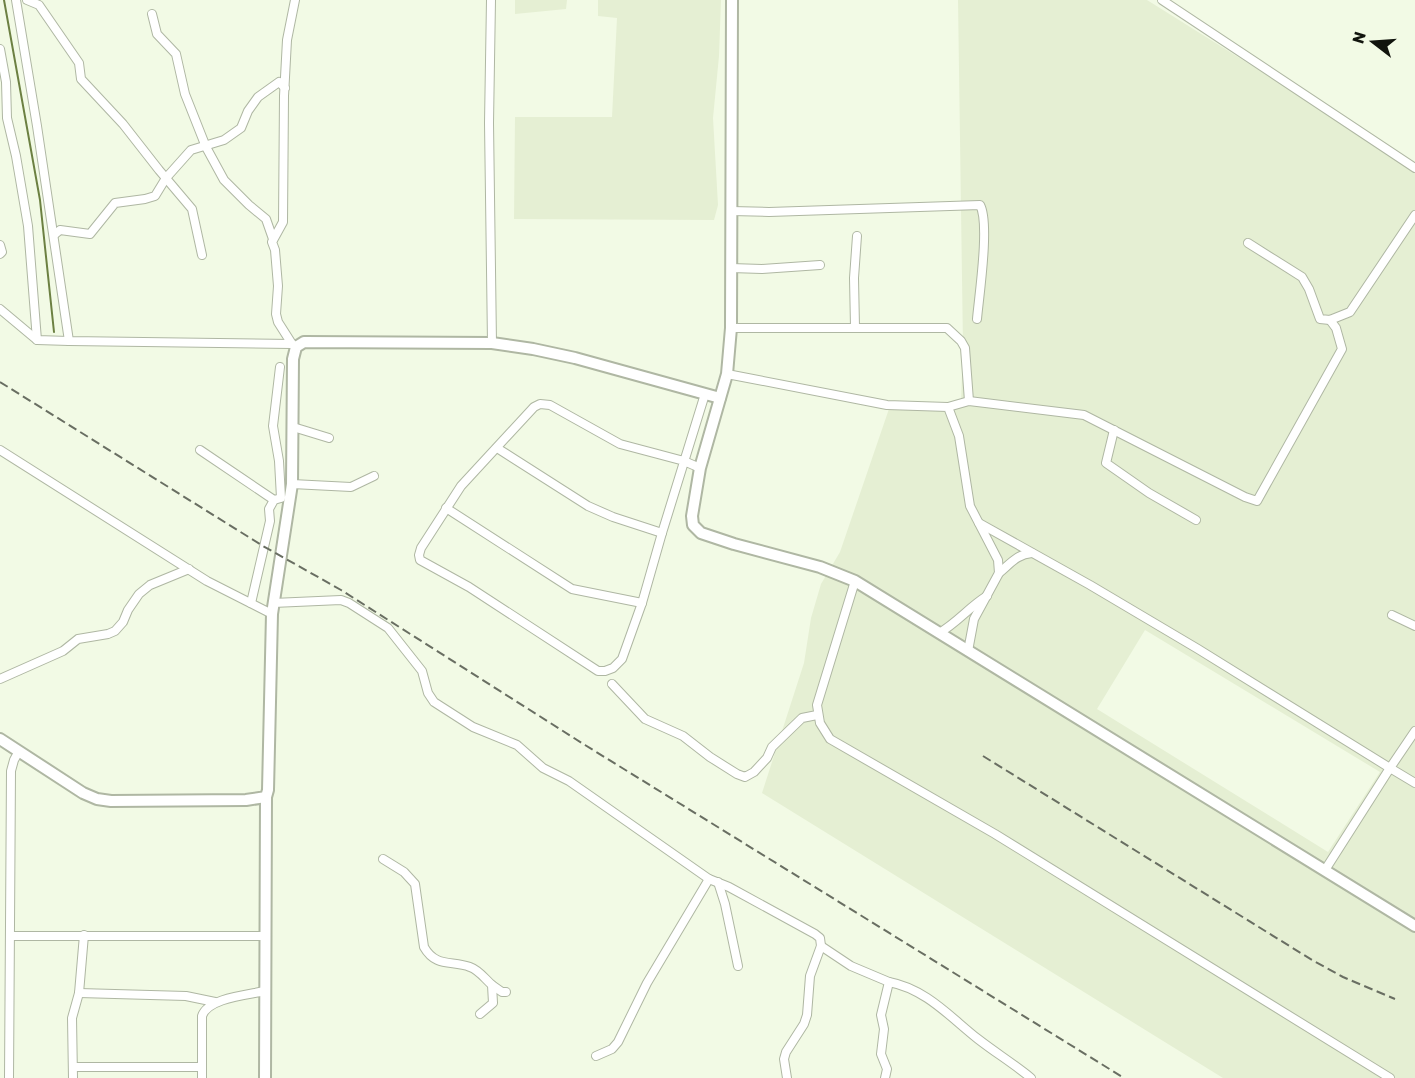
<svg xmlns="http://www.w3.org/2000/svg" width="1415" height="1078" font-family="Rubik,sans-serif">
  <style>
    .built { fill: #e5efd3; fill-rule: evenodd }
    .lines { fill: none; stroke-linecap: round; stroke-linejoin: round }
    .stream { stroke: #6c8042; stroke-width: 2 }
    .street-casing { stroke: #afb7a3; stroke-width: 10 }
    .secondary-casing { stroke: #afb7a3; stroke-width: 14 }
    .street { stroke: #fff; stroke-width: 8 }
    .secondary { stroke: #fff; stroke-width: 10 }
    .rail { stroke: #696e62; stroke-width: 2; stroke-dasharray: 9 4.5; stroke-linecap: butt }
  </style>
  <rect width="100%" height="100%" fill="#f2fae5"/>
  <g class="built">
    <polygon points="515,0 567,0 566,9 515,14"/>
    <polygon points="598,0 721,0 719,56 713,118 718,205 714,220 514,219 515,117 612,117 617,18 598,16"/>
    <path d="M 958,0 L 1147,0 L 1415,168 L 1415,1078 L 1223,1078 L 762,793 L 804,663 L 811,618 L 821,584 L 840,552 L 891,403 L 927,406 L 961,401 L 963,347 ZM 1145,630 L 1380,772 L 1328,852 L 1097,709 Z"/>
  </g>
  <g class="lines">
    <polyline class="stream" points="4,0 40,200 54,332"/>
    <defs>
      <g id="street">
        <polyline points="16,0 37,126 69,341 292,344 296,347"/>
        <polyline points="27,0 39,5 79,63 81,79 123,124 159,170 192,209 202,255"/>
        <polyline points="491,0 489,123 492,343"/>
        <polyline points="1162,0 1415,168"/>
        <polyline points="152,14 157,34 176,54 185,94 206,147 224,180 249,205 266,219 273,239"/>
        <polyline points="0,49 6,82 7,118 16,156 28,226 37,340"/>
        <path d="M 731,211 L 769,212 L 980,205 C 990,223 979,296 977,319"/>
        <polyline points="54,235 60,230 90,234 115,203 145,199 155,196 166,178 191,150 224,140 241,128 248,111 258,97 279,82 285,88"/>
        <polyline points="1248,243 1302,277 1309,289 1320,319 1330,320 1350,312 1415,215"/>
        <polyline points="0,245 2,252 0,254"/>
        <polyline points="731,268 762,269 820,265"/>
        <polyline points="0,309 37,340 69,341"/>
        <polyline points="855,327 854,278 857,236"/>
        <polyline points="731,328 947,328 961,341 965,348 969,401"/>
        <polyline points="292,344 278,322 276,314 278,286 275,250 272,242 283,222 284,96 287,40 295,0"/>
        <polyline points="727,374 887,405 948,407 959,436 970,506 998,560 999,573 974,619 968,651"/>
        <polyline points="948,407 969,401 1084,415 1245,497 1257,501 1342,349 1336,328 1330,320"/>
        <polyline points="293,427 329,438"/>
        <polyline points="1114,430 1106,463 1149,493 1196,520"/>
        <polyline points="497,448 588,506 613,517 662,533"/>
        <polyline points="0,450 207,581 272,614"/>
        <polyline points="200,450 274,500"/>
        <polyline points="700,468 684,461 620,444 550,405 540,404 534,407 461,486 421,548 419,555 420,560 469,587 598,671 605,671 613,668 622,659 642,603 662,533 705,394"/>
        <polyline points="292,484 351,487 374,476"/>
        <polyline points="446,508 572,589 642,603"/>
        <polyline points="979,523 1090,585 1198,649 1390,768 1415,731"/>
        <path d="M 999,573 C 1010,564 1017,554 1032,553"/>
        <polyline points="855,581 817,705 820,723 830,739 995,834 1390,1078"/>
        <polyline points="251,603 270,521 269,509 274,500 281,498 279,461 273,426 280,367"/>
        <polyline points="273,603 341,600 349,603 388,628 422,671 428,693 434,702 473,727 517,745 543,768 569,781 709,879 729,887 815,934 820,938 821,946 810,976 807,1015 804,1024 786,1052 784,1059 787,1078"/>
        <polyline points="1392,615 1415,626"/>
        <path d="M 939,633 C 957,623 969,607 987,596"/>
        <polyline points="0,679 63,651 78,639 108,634 115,631 123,622 128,610 139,594 150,585 189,569"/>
        <polyline points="612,684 645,719 683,736 710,757 737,774 745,777 754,772 767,758 772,747 802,718 817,715"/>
        <path d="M 383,859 L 404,872 L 415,884 L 424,947 C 436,968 452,960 470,967 C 479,970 485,979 492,985 L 493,1003 L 480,1014"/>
        <polyline points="1325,870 1390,768 1415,783"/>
        <polyline points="718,882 725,904 738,966"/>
        <polyline points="11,936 265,936"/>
        <polyline points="821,946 851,966 889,982 881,1015 884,1029 881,1054 887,1069 885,1078"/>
        <path d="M 889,982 C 926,989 950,1017 978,1039 C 996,1053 1014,1064 1031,1078"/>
        <polyline points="492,985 502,992 506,992"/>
        <polyline points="79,993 186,996 215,1002"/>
        <polyline points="596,1056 612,1049 618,1042 647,983 709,879"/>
        <polyline points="74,1067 202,1067"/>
        <polyline points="9,1078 11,771 14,760 19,751"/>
        <polyline points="73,1078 72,1018 79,993 84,935"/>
        <path d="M 202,1078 L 202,1016 C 208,998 247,995 265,991"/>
      </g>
      <g id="secondary">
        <polyline points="732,0 731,328 727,374 700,468 692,516 693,525 701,533 734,544 820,567 855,581 1415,926"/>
        <polyline points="0,739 83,793 97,799 111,801 246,800 266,797 268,790 272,614 292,484 293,359 296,347 304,342 492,343 533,349 575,358 720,398"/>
        <polyline points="265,1078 266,797"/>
      </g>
    </defs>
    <use href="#street" class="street-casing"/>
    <use href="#secondary" class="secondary-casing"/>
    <use href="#street" class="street"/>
    <use href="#secondary" class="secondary"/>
    <g class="rail">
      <polyline points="0,382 263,546 341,590 585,745 1124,1078"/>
      <polyline points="983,756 1312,960 1343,977 1395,999"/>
    </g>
  </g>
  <g transform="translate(1373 42) rotate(287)" stroke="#f2fae5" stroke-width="4.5" paint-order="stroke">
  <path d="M0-4.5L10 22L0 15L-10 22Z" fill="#11140d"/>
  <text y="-9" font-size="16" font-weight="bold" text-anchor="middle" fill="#11140d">N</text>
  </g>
</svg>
